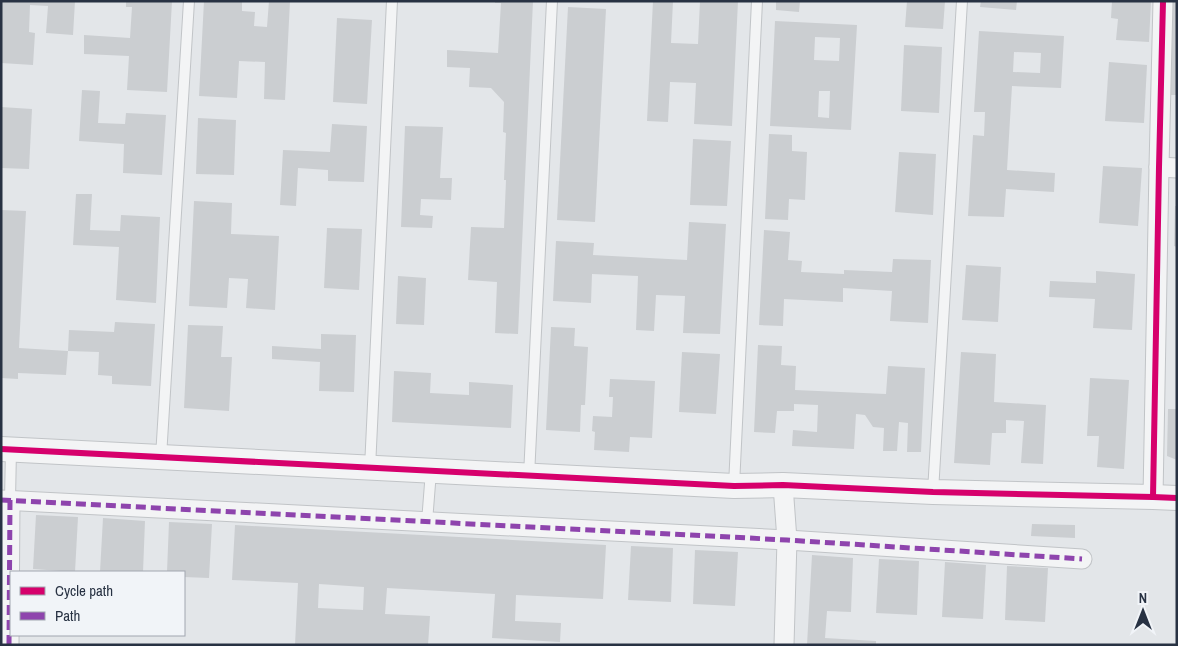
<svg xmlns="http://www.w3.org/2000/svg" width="1178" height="646" font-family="'Archivo Narrow',sans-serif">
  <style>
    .building { fill: #cbced1; fill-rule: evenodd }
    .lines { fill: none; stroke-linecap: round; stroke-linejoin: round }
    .service-casing { stroke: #c1c4c7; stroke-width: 12 }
    .minor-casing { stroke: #c1c4c7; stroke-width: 21 }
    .tertiary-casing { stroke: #c1c4c7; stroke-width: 26 }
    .service { stroke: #f3f4f5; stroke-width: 10 }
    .minor { stroke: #f3f4f5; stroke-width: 19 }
    .tertiary { stroke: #f3f4f5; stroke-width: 24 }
    .quiet { stroke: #8e44ad; stroke-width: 5; stroke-dasharray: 10 5; stroke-linecap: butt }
    .cycleway-casing { stroke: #f1f4f8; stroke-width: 9 }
    .cycleway { stroke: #d6006c; stroke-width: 6 }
  </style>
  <rect width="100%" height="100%" fill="#e3e6e9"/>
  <g class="building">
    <polygon points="1,1 75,1 73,35 46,33 48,6 30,5 29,32 35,33 33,65 1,63"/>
    <polygon points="126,1 172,1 167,92 127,90 129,56 84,54 84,35 130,38 132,7 126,7"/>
    <polygon points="204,1 242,1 242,11 255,12 254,26 267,27 269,1 290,1 285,100 264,99 265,62 239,61 237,98 199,96"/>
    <polygon points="495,1 533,1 518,334 495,333 497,282 468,280 471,227 504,228 506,180 504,180 506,133 503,132 504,102 491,88 469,87 470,68 447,67 447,50 498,53 501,3 495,3"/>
    <polygon points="653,1 673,1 671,43 698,44 700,1 738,1 732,126 694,124 696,83 670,82 668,122 647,121"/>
    <polygon points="776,1 800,1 799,12 776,10"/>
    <polygon points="907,1 945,1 943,29 905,27"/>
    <polygon points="981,1 1017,1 1016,10 980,7"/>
    <polygon points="1112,1 1151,1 1149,42 1116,40 1118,19 1111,18"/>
    <polygon points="1173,1 1177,1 1177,95 1171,95"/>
    <polygon points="568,7 606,9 595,222 557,220"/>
    <polygon points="337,18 372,20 367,104 333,102"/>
    <path d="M 775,21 L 857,25 L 851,130 L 770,126 ZM 815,37 L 840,38 L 839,61 L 814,60 ZM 819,91 L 830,91 L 829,118 L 818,117 Z"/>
    <path d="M 979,31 L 1064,36 L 1061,88 L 1012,86 L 1007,170 L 1055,173 L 1054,192 L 1006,189 L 1004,217 L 968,216 L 973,135 L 984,136 L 985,112 L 974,112 ZM 1014,52 L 1041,53 L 1040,73 L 1013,72 Z"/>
    <polygon points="904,45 942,47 939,113 901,111"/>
    <polygon points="1109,62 1147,65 1144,123 1105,121"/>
    <polygon points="82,90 100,91 98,123 125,124 126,113 166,115 162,175 123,173 124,144 79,141"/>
    <polygon points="1,107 32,109 29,169 1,168"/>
    <polygon points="198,118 236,120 234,175 196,174"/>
    <polygon points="332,124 367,126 364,182 328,181 328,170 298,168 296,206 280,205 283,150 330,152"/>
    <polygon points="405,126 443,127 440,178 452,178 451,200 421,199 420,215 433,216 432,228 401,227"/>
    <polygon points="769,134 792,135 792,151 807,152 805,200 789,199 788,220 765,219"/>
    <polygon points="693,139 731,141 727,206 690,205"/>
    <polygon points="899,152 936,154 933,215 895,212"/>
    <polygon points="1103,166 1142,168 1138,226 1099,223"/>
    <polygon points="76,194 92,194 90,230 120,231 121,215 160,217 156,303 116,300 119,247 73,245"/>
    <polygon points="194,201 232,203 231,234 279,236 275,310 246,308 248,279 229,278 227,308 189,306"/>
    <polygon points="1175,206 1177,206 1177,247 1174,246"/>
    <polygon points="1,210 26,211 19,348 68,351 66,375 18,373 18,379 1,378"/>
    <polygon points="689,222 726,224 720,334 683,333 685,296 656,295 654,331 636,330 638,276 592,274 591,303 553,301 556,241 594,243 593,255 687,260"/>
    <polygon points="327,228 362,229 359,290 324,288"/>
    <polygon points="764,230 790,232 788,260 802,261 801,272 844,274 844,270 892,272 893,259 931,260 928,323 890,321 892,291 843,288 843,302 784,299 783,326 759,325"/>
    <polygon points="966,265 1001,267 998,322 962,320"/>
    <polygon points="1096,271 1135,274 1132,330 1093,328 1095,299 1049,297 1050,281 1096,283"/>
    <polygon points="398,276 426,278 424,325 396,324"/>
    <polygon points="115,322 155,324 151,386 112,384 112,376 98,375 99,352 68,351 69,330 114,332"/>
    <polygon points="188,325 223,326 221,357 232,357 229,411 184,408"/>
    <polygon points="551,327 575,328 574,346 588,347 585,405 581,405 580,432 546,430"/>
    <polygon points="321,334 356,335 354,392 319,391 320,362 272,359 272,346 321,349"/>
    <polygon points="758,345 782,346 781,365 796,366 795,390 886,394 888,366 925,368 921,452 907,452 908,423 899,422 897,451 883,451 884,428 873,427 865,415 856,414 854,449 792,446 793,430 817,432 818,405 794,404 794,411 777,411 775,433 754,432"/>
    <polygon points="682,352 720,354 716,414 679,412"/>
    <polygon points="961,352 996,354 994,402 1046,405 1043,464 1021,463 1024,421 1006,420 1006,433 992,433 990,465 954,463"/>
    <polygon points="394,371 431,373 430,393 469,395 469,382 513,385 511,428 392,422"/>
    <polygon points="1090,378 1129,380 1124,469 1097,467 1099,436 1087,436"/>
    <polygon points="610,379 655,381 652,438 630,437 629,452 594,450 595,432 592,431 593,416 612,417 613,397 609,397"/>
    <polygon points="1168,409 1177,409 1177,460 1167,456"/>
    <polygon points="36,515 78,517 75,572 33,569"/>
    <polygon points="103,518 145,521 143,572 100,572"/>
    <polygon points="169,522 212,524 209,578 184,577 184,572 167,572"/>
    <polygon points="1032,524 1075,525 1075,538 1031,536"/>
    <path d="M 235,525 L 606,545 L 603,599 L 516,595 L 515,621 L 561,623 L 560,642 L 492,638 L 495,594 L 387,588 L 385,614 L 430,616 L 428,645 L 295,645 L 298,583 L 232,580 ZM 319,584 L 364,587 L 363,610 L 318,608 Z"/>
    <polygon points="631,546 673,548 671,602 628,600"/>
    <polygon points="695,550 738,552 735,606 693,604"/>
    <polygon points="812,555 853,558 851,612 827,611 825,638 876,641 876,645 807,645"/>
    <polygon points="879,559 919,561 917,615 876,613"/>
    <polygon points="945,562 986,565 983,619 942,617"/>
    <polygon points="1007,566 1048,568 1045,622 1005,620"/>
  </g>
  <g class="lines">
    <defs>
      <g id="service">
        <polyline points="161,457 189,1"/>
        <polyline points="370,468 392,1"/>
        <polyline points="529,476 552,1"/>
        <polyline points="734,486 757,1"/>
        <polyline points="933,492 962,1"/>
        <polyline points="10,500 11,449"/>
        <polyline points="427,522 431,471"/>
      </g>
      <g id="minor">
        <polyline points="1159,167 1177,168"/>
        <polyline points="783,485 787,540 784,645"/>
        <polyline points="1153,497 1159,167 1163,1"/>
        <polyline points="1,500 787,540 1082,559"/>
        <polyline points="9,645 10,500"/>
      </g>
      <polyline id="tertiary" points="1,449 734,486 783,485 933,492 1153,497 1177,498"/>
    </defs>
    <use href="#service" class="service-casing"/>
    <use href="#minor" class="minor-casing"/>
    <use href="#tertiary" class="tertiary-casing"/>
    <use href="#service" class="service"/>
    <use href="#minor" class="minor"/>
    <use href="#tertiary" class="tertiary"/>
    <g class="quiet">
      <polyline points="1,500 787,540 1082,559"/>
      <polyline points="9,645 10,500"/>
    </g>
    <defs>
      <g id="cycleway">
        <polyline points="1,449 734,486 783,485 933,492 1153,497 1177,498"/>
        <polyline points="1153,497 1159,167 1163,1"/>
      </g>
    </defs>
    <use href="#cycleway" class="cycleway-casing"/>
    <use href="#cycleway" class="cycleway"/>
  </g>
  <rect width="1178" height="646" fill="none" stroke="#283243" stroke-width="5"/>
  <rect x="10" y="571" width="175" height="65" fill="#f1f4f8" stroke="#a1a6b0"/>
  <rect x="20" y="587" width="25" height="8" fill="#d6006c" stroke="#a1a6b0"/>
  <text x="55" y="596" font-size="15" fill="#283243">Cycle path</text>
  <rect x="20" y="612" width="25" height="8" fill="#8e44ad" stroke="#a1a6b0"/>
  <text x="55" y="621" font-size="15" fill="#283243">Path</text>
  <g transform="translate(1143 611)" stroke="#f1f4f8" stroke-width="4" paint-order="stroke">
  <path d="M0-4L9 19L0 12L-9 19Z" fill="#283243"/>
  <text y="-8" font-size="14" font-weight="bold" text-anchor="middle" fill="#283243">N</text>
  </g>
</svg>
